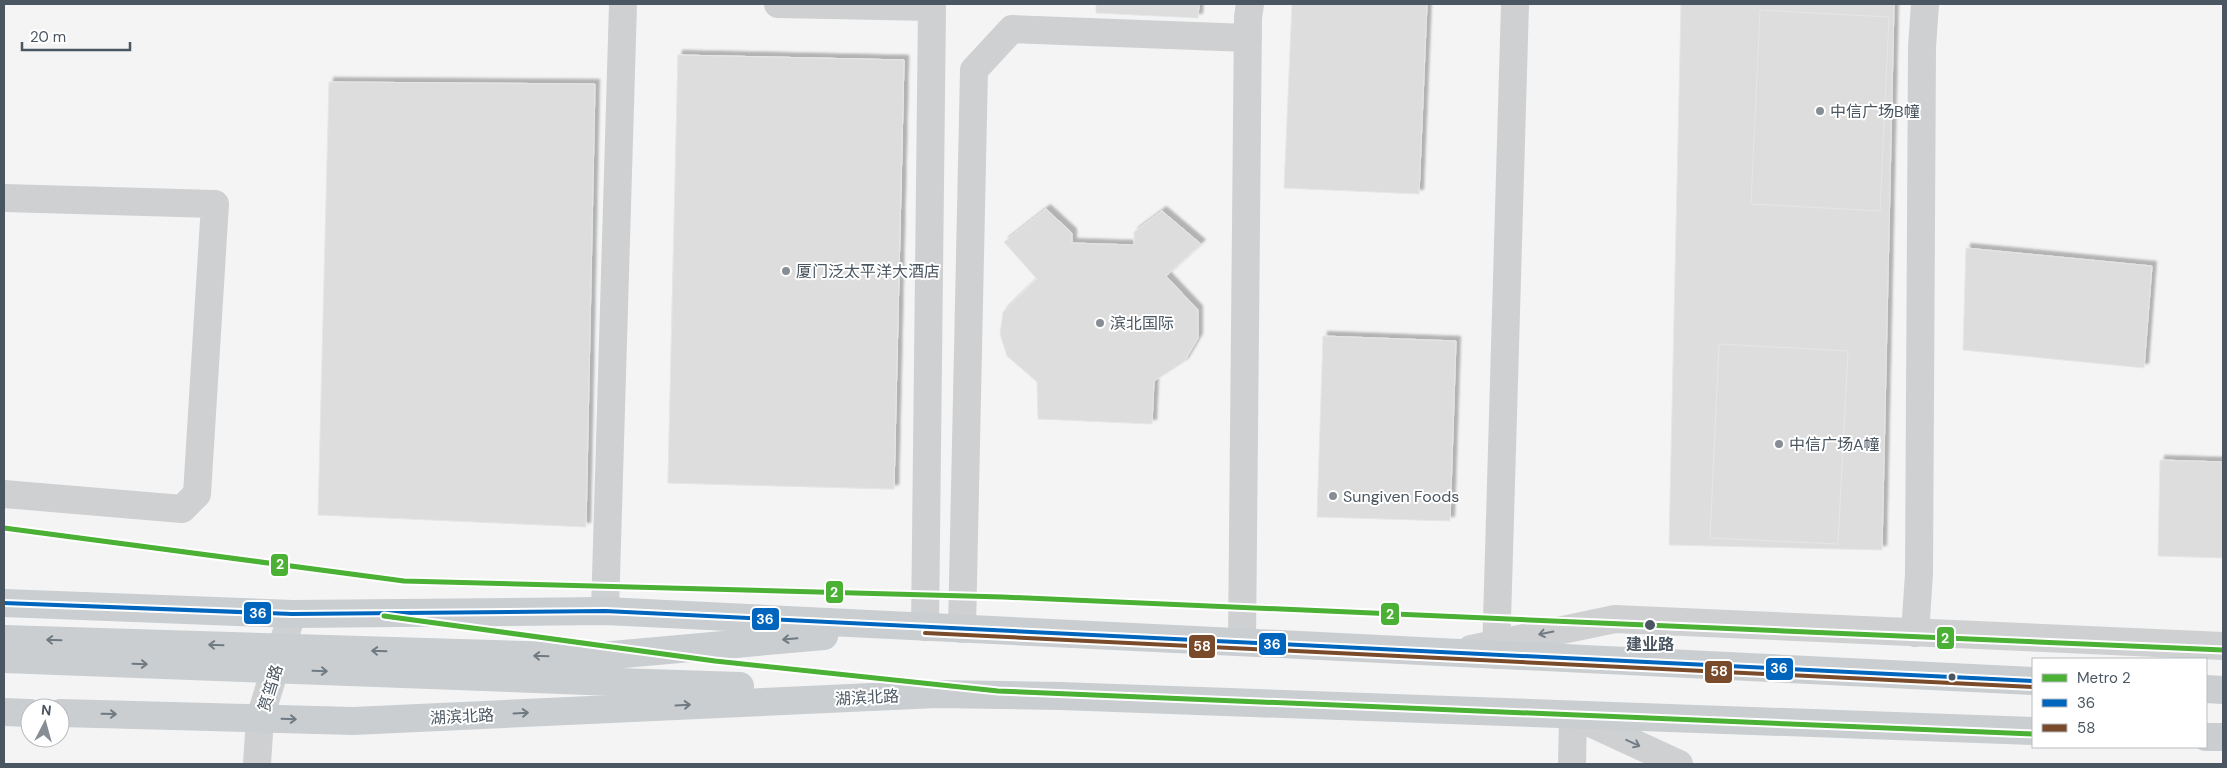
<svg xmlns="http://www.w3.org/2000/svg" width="2227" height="768" font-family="'DM Sans','Noto Sans SC',sans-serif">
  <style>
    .building { fill: #ddddde; stroke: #e5e6e7; filter: url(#shadow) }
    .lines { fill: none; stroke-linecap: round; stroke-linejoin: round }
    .minor { stroke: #ced0d2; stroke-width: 28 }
    .major { stroke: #caced1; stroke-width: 28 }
    .major-bridge { stroke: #caced1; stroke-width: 28 }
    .bus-1-casing { stroke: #fff; stroke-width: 8 }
    .bus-2-casing { stroke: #fff; stroke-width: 8 }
    .bus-1 { stroke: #0065bd; stroke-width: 4 }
    .bus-2 { stroke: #7a4b2a; stroke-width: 4 }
    .metro-1-casing { stroke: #fff; stroke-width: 9 }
    .metro-1 { stroke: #4bb134; stroke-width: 5 }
    .oneway { stroke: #727b83 }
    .oneway2 { stroke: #707a83 }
    .poi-dot { fill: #868d94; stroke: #fff; stroke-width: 2 }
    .stop-dot { fill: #4a5661; stroke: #fff; stroke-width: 2 }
    .labels { text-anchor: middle; stroke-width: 4; stroke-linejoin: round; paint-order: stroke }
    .poi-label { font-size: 16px; fill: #4a5661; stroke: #fff; text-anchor: start }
    .stop-label { font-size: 16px; font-weight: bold; fill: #4a5661; stroke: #fff }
    .street-label { font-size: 16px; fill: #4a5661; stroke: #fff }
    .line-badge { stroke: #fff; stroke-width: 2 }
    .badge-label { font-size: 14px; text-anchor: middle; font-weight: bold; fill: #fff }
  </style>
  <defs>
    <filter id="shadow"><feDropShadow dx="4.5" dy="-4.5" stdDeviation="1" flood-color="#0004"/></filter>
  </defs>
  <rect width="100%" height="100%" fill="#f4f4f4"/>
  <g class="building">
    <polygon points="1096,4 1199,4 1198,18 1096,13"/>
    <polygon points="1292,4 1427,4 1419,194 1284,188"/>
    <polygon points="1681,4 1894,4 1882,550 1669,545"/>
    <polygon points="1760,10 1889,17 1880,211 1751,204"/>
    <polygon points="678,55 904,60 894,489 668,483"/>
    <polygon points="678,55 904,60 894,489 668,483"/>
    <polygon points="329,82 595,84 586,527 318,515"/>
    <polygon points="1046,209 1072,233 1072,243 1134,245 1134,232 1162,211 1201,244 1166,276 1198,310 1198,338 1184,362 1154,381 1152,424 1038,419 1037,382 1007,356 1000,334 1003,312 1037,279 1004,242"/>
    <polygon points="1966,248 2152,266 2144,368 1963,350"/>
    <polygon points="1323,336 1456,341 1450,521 1317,517"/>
    <polygon points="1719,344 1848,351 1838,544 1710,538"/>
    <polygon points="2160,460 2223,462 2223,558 2158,556"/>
  </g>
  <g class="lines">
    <g class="minor">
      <polyline points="778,4 932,7 925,627"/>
      <polyline points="4,198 215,204 197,494 182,509 4,494"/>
      <polyline points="605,611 623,4"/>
      <polyline points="962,629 974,70 1012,29 1248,38"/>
      <polyline points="1915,633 1919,574 1922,47 1925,4"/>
      <polyline points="1242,642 1248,17 1250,4"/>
      <polyline points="1471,649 1615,619 2223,646"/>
      <polyline points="1496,655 1515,4"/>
      <polyline points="257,764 260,718 292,614"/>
      <polyline points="1572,764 1573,715 1679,764"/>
    </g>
    <g class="major">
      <polyline points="4,603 292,614 605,611 2033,681"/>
      <polyline points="590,657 824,636"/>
      <polyline points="587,681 740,686"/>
      <polyline points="2206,689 2223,690"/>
      <polyline points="4,712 30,713"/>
      <polyline points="60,713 353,721 937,694 1060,696 2033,731"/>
      <polyline points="2206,737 2223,737"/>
    </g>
    <g class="major-bridge">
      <polyline points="4,639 590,657"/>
      <polyline points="4,659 587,681"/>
    </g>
    <defs>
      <polyline id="bus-1" points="4,603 292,614 605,611 2033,681"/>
      <polyline id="bus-2" points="925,633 2033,687"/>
    </defs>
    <use href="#bus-1" class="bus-1-casing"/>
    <use href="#bus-2" class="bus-2-casing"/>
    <use href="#bus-1" class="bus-1"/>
    <use href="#bus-2" class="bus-2"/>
    <defs>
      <g id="metro-1">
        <polyline points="4,528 404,581 1003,597 2223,650"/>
        <polyline points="384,616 715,661 998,691 2033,734"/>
      </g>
    </defs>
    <use href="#metro-1" class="metro-1-casing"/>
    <use href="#metro-1" class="metro-1"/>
  </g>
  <defs><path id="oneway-shaft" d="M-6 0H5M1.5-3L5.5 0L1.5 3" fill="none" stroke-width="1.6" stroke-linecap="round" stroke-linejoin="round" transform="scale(1.25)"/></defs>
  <g class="oneway">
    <use href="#oneway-shaft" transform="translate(1546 633) rotate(169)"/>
    <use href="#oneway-shaft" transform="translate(1633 743) rotate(25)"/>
  </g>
  <g class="oneway2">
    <use href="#oneway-shaft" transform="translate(790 639) rotate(175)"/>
    <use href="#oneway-shaft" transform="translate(54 640) rotate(-178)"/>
    <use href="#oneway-shaft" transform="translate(216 645) rotate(-178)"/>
    <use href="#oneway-shaft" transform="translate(379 651) rotate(-178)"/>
    <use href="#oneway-shaft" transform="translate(541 656) rotate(-178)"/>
    <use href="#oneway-shaft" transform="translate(140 664) rotate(2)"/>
    <use href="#oneway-shaft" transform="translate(320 671) rotate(2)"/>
    <use href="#oneway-shaft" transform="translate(683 705) rotate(-3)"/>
    <use href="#oneway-shaft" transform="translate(521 713) rotate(-3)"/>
    <use href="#oneway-shaft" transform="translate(109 714) rotate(1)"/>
    <use href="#oneway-shaft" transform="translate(289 719) rotate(2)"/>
  </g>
  <g class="poi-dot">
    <circle cx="1820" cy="111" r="5"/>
    <circle cx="786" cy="271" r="5"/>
    <circle cx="1100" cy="323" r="5"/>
    <circle cx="1779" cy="444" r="5"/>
    <circle cx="1333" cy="496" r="5"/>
  </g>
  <g class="stop-dot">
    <circle cx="1650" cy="625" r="6"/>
    <circle cx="1952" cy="677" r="4.5"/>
  </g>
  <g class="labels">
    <g class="poi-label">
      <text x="1830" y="117">中信广场B幢</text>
      <text x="796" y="277">厦门泛太平洋大酒店</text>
      <text x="1110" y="329">滨北国际</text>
      <text x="1789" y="450">中信广场A幢</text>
      <text x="1343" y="502">Sungiven Foods</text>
    </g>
    <g class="stop-label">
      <text x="1650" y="650">建业路</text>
    </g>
    <g class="street-label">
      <text transform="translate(270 688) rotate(-73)" y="6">筼筜路</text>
      <text transform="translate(867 697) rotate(-3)" y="6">湖滨北路</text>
      <text transform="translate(462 716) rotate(-3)" y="6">湖滨北路</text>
    </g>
  </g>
  <g class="line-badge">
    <rect x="270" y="553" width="19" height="24" rx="5" fill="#4bb134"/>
    <rect x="825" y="580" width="19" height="24" rx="5" fill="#4bb134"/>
    <rect x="243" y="601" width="29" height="24" rx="5" fill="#0065bd"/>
    <rect x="1380" y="602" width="20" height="24" rx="5" fill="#4bb134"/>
    <rect x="751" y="607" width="29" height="24" rx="5" fill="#0065bd"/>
    <rect x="1936" y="626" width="19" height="24" rx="5" fill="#4bb134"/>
    <rect x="1258" y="632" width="29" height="24" rx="5" fill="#0065bd"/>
    <rect x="1188" y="634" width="28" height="25" rx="5" fill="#7a4b2a"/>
    <rect x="1765" y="657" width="29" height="24" rx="5" fill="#0065bd"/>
    <rect x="1704" y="660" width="29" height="24" rx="5" fill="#7a4b2a"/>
  </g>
  <g class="badge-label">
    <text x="280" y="569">2</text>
    <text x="834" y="597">2</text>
    <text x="258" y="618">36</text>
    <text x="1390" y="619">2</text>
    <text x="765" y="624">36</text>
    <text x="1945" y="643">2</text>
    <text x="1272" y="649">36</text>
    <text x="1202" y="651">58</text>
    <text x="1779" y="673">36</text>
    <text x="1719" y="676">58</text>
  </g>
  <rect width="2227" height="768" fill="none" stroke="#4a5661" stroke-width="10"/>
  <rect x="2032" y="658" width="175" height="90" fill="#ffffff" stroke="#b7bbc0"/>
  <rect x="2042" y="674" width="25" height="8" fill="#4bb134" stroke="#b7bbc0"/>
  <text x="2077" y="683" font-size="15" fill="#4a5661">Metro 2</text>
  <rect x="2042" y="699" width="25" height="8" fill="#0065bd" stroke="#b7bbc0"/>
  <text x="2077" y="708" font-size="15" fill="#4a5661">36</text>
  <rect x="2042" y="724" width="25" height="8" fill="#7a4b2a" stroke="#b7bbc0"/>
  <text x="2077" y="733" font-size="15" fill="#4a5661">58</text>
  <g transform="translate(45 723) rotate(6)"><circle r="24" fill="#ffffff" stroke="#b7bbc0"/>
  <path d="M0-4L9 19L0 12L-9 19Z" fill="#868d94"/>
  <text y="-8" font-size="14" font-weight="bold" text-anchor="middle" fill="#4a5661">N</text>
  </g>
  <path d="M22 42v8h108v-8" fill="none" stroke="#4a5661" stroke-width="2.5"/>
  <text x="30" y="42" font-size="15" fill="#4a5661" stroke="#ffffff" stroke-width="4" paint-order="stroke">20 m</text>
</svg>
